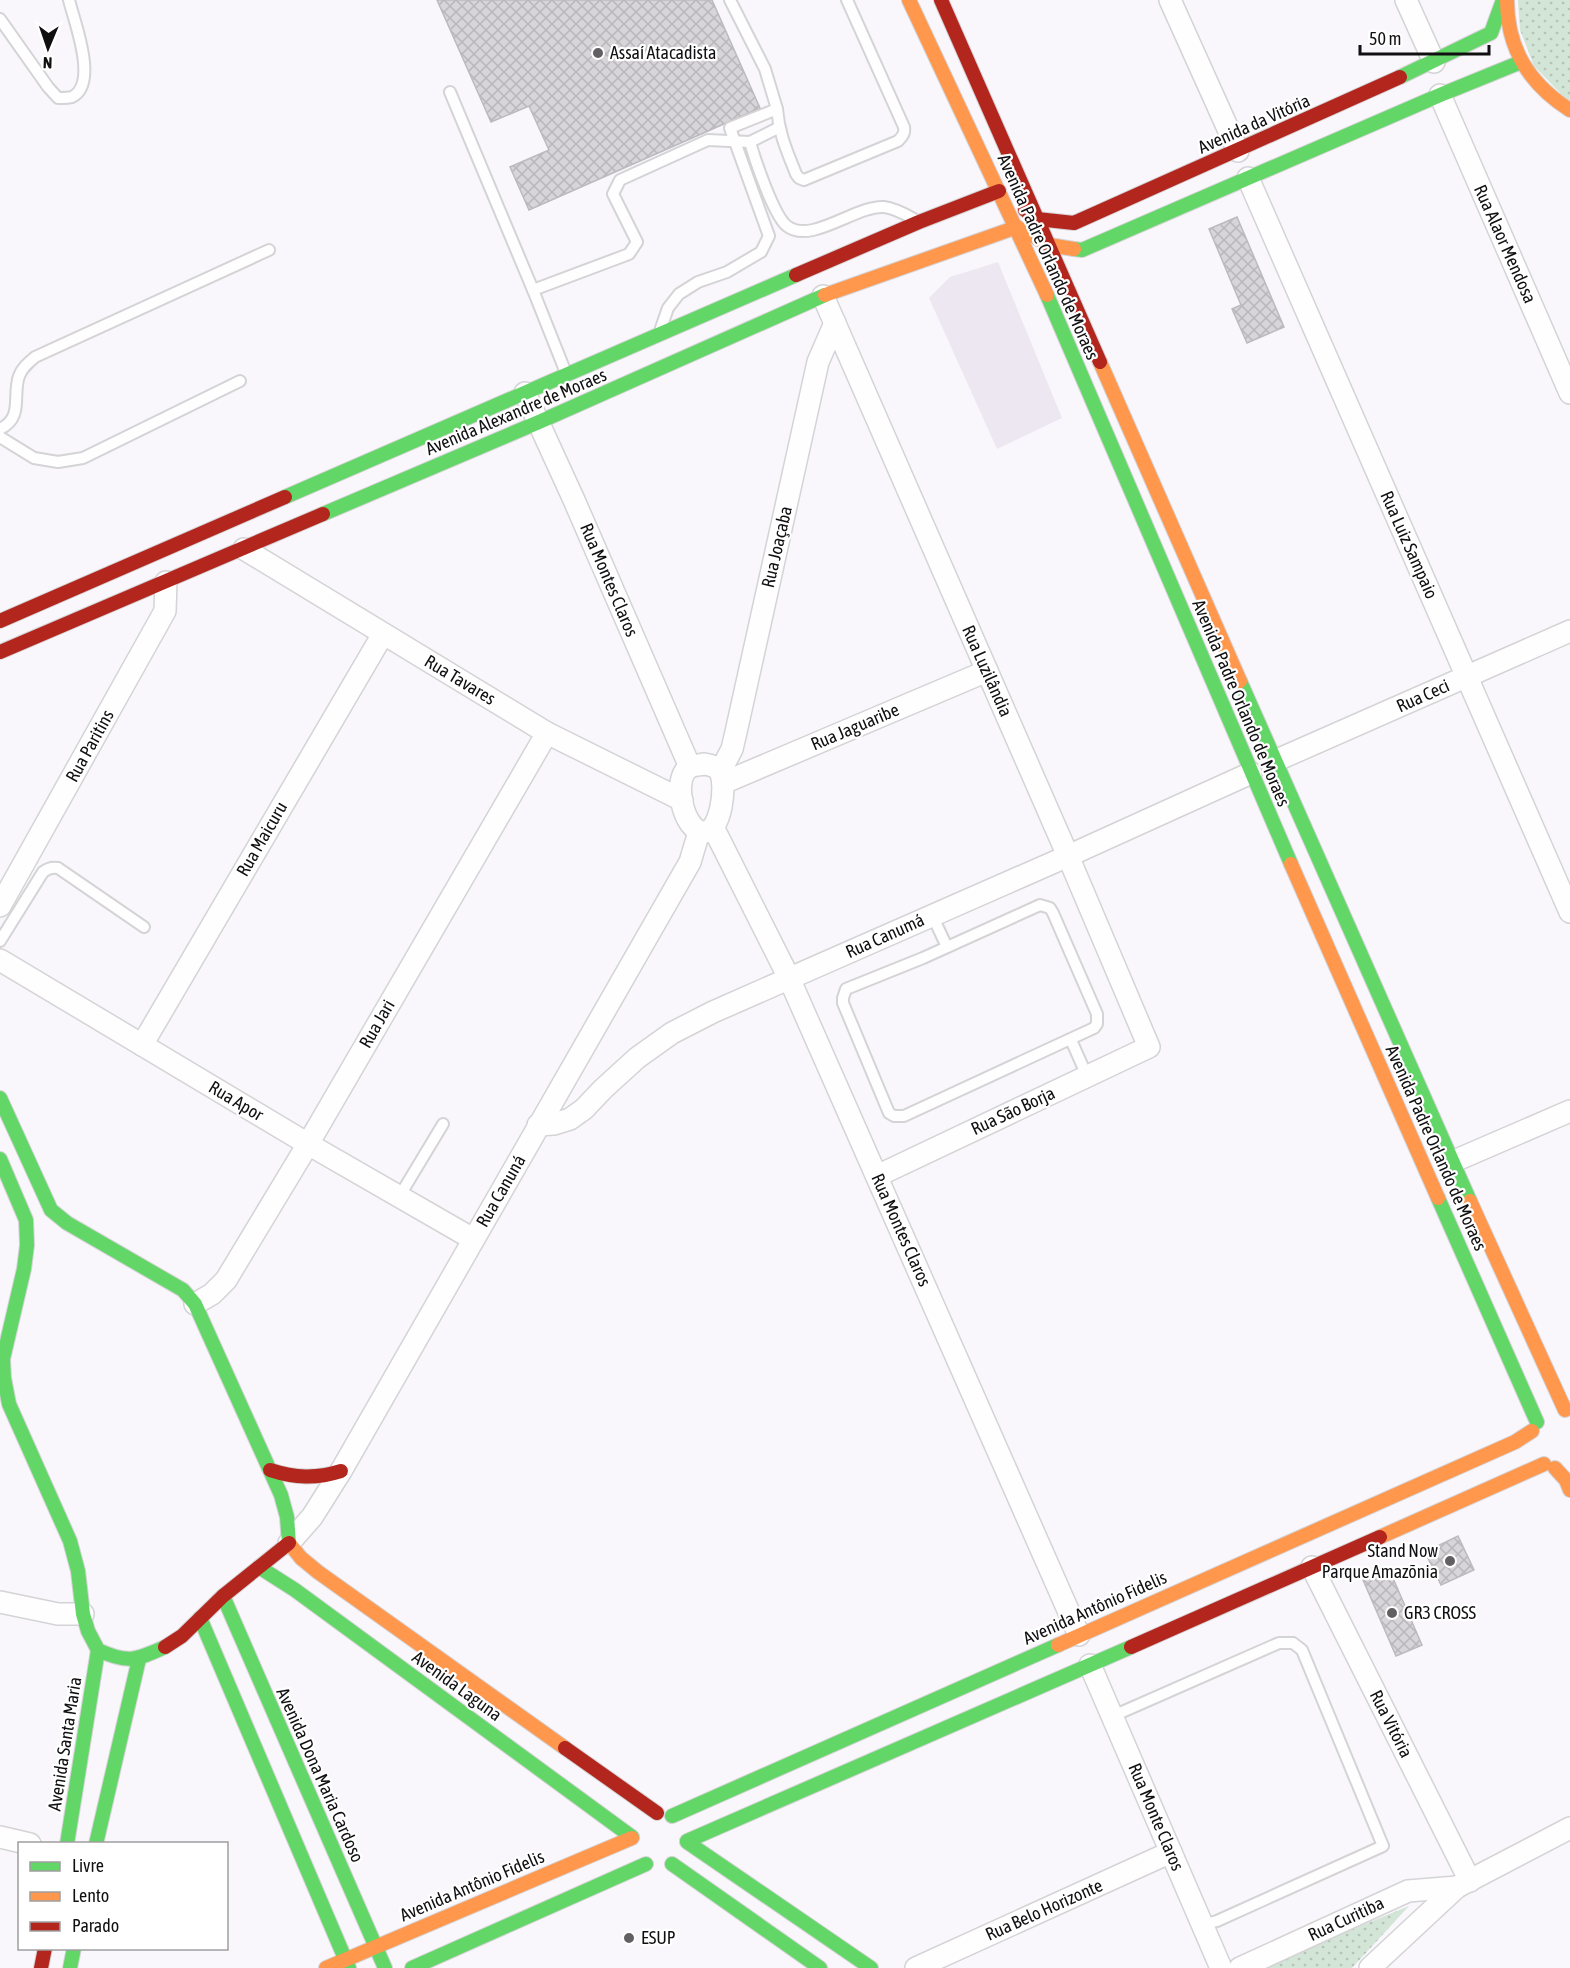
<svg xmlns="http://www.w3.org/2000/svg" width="1570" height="1968" font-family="'Asap Condensed',sans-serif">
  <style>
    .built { fill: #ece7f1 }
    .green { fill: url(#green-dots) }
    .building { fill: url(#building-cross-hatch); stroke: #bcbabe; stroke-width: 1.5 }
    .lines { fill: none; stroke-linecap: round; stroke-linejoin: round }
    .lane-casing { stroke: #d4d3d5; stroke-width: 14 }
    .street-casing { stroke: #d4d3d5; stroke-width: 24 }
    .fast-casing { stroke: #d4d3d5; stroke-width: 16 }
    .slow-casing { stroke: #d4d3d5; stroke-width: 16 }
    .jam-casing { stroke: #d4d3d5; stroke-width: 16 }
    .lane { stroke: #fefeff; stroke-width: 10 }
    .street { stroke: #fefeff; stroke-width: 21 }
    .fast { stroke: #63d668; stroke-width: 14 }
    .slow { stroke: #ff974d; stroke-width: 14 }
    .jam { stroke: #b3261e; stroke-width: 14 }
    .poi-dot { fill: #626063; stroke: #fff; stroke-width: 2 }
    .labels { text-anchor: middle; stroke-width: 4.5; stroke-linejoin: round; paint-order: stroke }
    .poi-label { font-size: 18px; fill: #100f11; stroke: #fff; text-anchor: start }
    .street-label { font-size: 18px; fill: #100f11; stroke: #fff }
  </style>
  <defs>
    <pattern id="green-dots" width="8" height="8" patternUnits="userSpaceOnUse" patternTransform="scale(1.5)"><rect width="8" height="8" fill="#d3e5d6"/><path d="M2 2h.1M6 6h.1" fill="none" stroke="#b4c3b7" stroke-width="1.8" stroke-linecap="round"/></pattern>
    <pattern id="building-cross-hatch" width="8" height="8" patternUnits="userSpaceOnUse" patternTransform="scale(1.5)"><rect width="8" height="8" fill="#d7d5d9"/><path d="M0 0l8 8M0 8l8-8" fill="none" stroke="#b8b6b9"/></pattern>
  </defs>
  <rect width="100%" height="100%" fill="#f9f7fc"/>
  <polygon class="built" points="998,262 1062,418 997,449 929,298 950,277"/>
  <g class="green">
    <polygon points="1518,0 1570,0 1570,103 1534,66 1520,30"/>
    <polygon points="1409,1906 1352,1968 1258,1968"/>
  </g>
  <g class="building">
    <polygon points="437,0 712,0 760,108 529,210 510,167 549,150 529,106 491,122"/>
    <polygon points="1237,217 1284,327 1247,343 1232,309 1241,305 1209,229"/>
    <polygon points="1458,1536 1474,1570 1441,1585 1425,1552"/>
    <polygon points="1389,1569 1422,1645 1396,1656 1363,1580"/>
  </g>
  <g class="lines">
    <defs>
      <g id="lane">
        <path d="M 0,19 L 48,87 L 58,98 C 62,98 69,98 72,97 C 99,84 74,21 69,0"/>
        <polyline points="450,92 533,290"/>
        <path d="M 777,109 C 779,134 787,151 796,174 L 799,178 L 804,180 L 898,141 C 903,136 905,133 904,127 L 847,0"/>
        <path d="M 750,142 C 755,160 774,216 787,226 C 811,245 856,205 884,207 C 894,208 905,214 914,219"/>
        <polyline points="661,328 668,308 679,294 698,282 727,272 761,252 769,236 730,128 777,109 765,69 730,0"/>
        <polyline points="566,373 533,290 629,254 637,242 613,194 620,180 708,140 750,142 778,128"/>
        <path d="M 0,429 C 24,417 12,396 19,376 C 22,368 28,363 35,357 L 269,250"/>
        <polyline points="0,437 34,458 58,462 83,458 240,381"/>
        <polygon points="1040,905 1050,908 1053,913 1097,1014 1097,1024 1094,1028 904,1116 894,1116 889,1113 843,1003 843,998 846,989 923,958"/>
        <polyline points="932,915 947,947"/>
        <path d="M 0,941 L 43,872 C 48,868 52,867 58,868 L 144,927"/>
        <polyline points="1071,1040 1087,1076"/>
        <polyline points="399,1197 443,1124"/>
        <polyline points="1113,1716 1279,1643 1293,1643 1302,1650 1383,1846 1217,1921 1202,1925"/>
      </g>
      <g id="street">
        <polyline points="1170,0 1238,151"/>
        <polyline points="1406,0 1434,62"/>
        <polyline points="1440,95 1570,393"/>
        <polyline points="1248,178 1570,912"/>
        <polyline points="823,296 1068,856 1149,1047 877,1176"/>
        <polyline points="525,393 574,500 690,767"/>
        <polyline points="244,549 547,733 682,800"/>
        <polyline points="1277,760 1570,631"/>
        <path d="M 704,764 C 709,765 717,766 720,772 C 727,784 721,833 704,832 C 683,832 671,777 690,767 C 694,765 700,765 704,764 Z"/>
        <polyline points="720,772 732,749 736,732 818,362 835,323"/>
        <polyline points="723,783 987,671"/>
        <polyline points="714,829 789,978 1079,1635"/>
        <polyline points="0,906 165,611 166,582"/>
        <polyline points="0,960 308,1144 473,1239"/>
        <polyline points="142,1045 383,634"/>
        <polyline points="538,1125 554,1124 570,1119 584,1109 603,1089 637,1058 672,1033 713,1012 1068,856 1251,773"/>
        <polyline points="1452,1162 1570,1111"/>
        <polyline points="195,1304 212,1294 226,1280 308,1144 547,733"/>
        <polyline points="289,1543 312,1517 341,1471 690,862 699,832"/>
        <polyline points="1312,1567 1470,1881"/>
        <polyline points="0,1602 58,1614 83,1614"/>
        <polyline points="1090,1665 1221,1968"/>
        <polyline points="0,1837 30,1844"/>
        <polyline points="916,1968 1171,1852"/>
        <polyline points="1240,1968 1408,1891 1457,1887"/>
        <polyline points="1370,1968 1457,1887 1570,1828"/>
      </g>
      <g id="fast">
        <polyline points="1400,77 1491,33 1503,0"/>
        <polyline points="1074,249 1082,250 1440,95 1521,62"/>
        <polyline points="1047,295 1291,864"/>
        <polyline points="285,497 796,275"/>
        <polyline points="323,514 539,422 825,295"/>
        <polyline points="1240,681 1470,1201"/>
        <polyline points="0,1098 51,1210 67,1223 183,1290 195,1304 281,1495 287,1517 289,1543"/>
        <path d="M 0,1159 L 26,1220 L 27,1245 L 24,1269 L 3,1359 L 4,1378 L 9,1404 L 70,1541 L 78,1571 L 83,1614 L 88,1631 L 98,1650 C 128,1664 136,1660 165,1647"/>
        <polyline points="1438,1198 1537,1422"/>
        <polyline points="259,1567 295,1590 632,1837"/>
        <polyline points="223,1596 385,1968"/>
        <polyline points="200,1618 349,1968"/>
        <polyline points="672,1816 1058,1645"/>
        <polyline points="687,1841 1131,1647"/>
        <polyline points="687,1842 871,1968"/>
        <polyline points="67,1844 98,1650"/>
        <polyline points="96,1844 139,1659"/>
        <polyline points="672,1864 820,1968"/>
        <polyline points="70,1968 74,1948"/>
        <polyline points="412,1968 646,1864"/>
      </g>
      <g id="slow">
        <polyline points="909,0 1047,295"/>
        <path d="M 1507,0 C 1507,49 1529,84 1570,110"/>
        <polyline points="825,295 1017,227 1049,245 1074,249"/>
        <polyline points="1100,362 1240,681"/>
        <polyline points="1291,864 1438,1198"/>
        <polyline points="1470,1201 1565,1410"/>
        <polyline points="1555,1468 1566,1480 1570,1490"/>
        <polyline points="1380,1537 1544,1464"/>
        <polyline points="289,1543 301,1558 318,1572 565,1748"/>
        <polyline points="1058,1645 1515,1442 1532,1431"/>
        <polyline points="326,1968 632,1838"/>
      </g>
      <g id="jam">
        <polyline points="941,0 1100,362"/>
        <polyline points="1025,210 1037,219 1074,223 1400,77"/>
        <polyline points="796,275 919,222 999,191"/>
        <polyline points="0,621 285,497"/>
        <polyline points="0,652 323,514"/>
        <path d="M 270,1470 C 295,1478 316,1479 341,1471"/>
        <polyline points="165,1647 182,1636 223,1596 289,1543"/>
        <polyline points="1131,1647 1380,1537"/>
        <polyline points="565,1748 657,1813"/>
        <polyline points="41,1968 45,1948"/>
      </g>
    </defs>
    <use href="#lane" class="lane-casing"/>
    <use href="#street" class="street-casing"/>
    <use href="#fast" class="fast-casing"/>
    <use href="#slow" class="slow-casing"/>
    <use href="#jam" class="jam-casing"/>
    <use href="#lane" class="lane"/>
    <use href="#street" class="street"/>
    <use href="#fast" class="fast"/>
    <use href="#slow" class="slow"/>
    <use href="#jam" class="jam"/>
  </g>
  <g class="poi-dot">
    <circle cx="598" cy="53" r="6"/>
    <circle cx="1450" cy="1561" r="6"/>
    <circle cx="1392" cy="1613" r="6"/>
    <circle cx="629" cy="1938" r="6"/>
  </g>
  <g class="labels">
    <g class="poi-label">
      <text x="610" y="59">Assaí Atacadista</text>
      <text x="1438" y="1557" text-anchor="end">Stand Now<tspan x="1438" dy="21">Parque Amazõnia</tspan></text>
      <text x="1404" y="1619">GR3 CROSS</text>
      <text x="641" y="1944">ESUP</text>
    </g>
    <g class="street-label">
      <text transform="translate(1254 124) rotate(-24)" y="6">Avenida da Vitória</text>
      <text transform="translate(1505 244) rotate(66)" y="6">Rua Alaor Mendosa</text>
      <text transform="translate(1048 257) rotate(66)" y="6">Avenida Padre Orlando de Moraes</text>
      <text transform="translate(516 412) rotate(-23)" y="6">Avenida Alexandre de Moraes</text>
      <text transform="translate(1409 545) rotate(66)" y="6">Rua Luiz Sampaio</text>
      <text transform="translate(777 547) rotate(-77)" y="6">Rua Joaçaba</text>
      <text transform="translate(609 580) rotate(67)" y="6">Rua Montes Claros</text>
      <text transform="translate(987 671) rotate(66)" y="6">Rua Luzilândia</text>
      <text transform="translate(460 680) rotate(31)" y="6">Rua Tavares</text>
      <text transform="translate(1423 696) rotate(-24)" y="6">Rua Ceci</text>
      <text transform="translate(1241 703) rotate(67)" y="6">Avenida Padre Orlando de Moraes</text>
      <text transform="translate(855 727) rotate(-23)" y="6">Rua Jaguaribe</text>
      <text transform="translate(90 746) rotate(-61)" y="6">Rua Paritins</text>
      <text transform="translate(262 839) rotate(-60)" y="6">Rua Maicuru</text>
      <text transform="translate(885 936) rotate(-24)" y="6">Rua Canumá</text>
      <text transform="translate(377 1024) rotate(-60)" y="6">Rua Jari</text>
      <text transform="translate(236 1101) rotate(31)" y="6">Rua Apor</text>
      <text transform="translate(1013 1111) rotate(-25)" y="6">Rua São Borja</text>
      <text transform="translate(1436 1148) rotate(66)" y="6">Avenida Padre Orlando de Moraes</text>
      <text transform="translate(501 1191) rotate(-60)" y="6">Rua Canuná</text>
      <text transform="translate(901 1230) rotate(66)" y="6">Rua Montes Claros</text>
      <text transform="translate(1095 1608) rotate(-24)" y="6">Avenida Antônio Fidelis</text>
      <text transform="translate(457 1686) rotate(36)" y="6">Avenida Laguna</text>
      <text transform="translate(1391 1724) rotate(63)" y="6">Rua Vitória</text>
      <text transform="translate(65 1744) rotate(-81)" y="6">Avenida Santa Maria</text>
      <text transform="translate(320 1775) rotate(66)" y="6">Avenida Dona Maria Cardoso</text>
      <text transform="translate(1156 1817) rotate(67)" y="6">Rua Monte Claros</text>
      <text transform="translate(472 1886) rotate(-23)" y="6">Avenida Antônio Fidelis</text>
      <text transform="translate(1044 1910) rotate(-24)" y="6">Rua Belo Horizonte</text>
      <text transform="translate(1346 1919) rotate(-25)" y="6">Rua Curitiba</text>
    </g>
  </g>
  <rect x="18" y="1842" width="210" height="108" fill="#ffffff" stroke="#9f9fa0" stroke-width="1.5"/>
  <rect x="30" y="1862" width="30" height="9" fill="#63d668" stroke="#9f9fa0" stroke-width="1.5"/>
  <text x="72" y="1872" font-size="18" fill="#100f11">Livre</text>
  <rect x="30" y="1892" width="30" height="9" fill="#ff974d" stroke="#9f9fa0" stroke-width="1.5"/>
  <text x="72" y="1902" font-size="18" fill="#100f11">Lento</text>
  <rect x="30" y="1922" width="30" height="9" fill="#b3261e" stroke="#9f9fa0" stroke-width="1.5"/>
  <text x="72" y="1932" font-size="18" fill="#100f11">Parado</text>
  <g transform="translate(48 48) rotate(182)" stroke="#ffffff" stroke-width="4.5" paint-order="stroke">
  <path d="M0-4.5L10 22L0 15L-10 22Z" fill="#100f11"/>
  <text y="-9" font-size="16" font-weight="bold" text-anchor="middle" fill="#100f11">N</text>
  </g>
  <path d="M1360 45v9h129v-9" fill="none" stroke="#100f11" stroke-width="3"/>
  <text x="1369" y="45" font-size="18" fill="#100f11" stroke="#ffffff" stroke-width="4.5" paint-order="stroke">50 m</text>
</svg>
